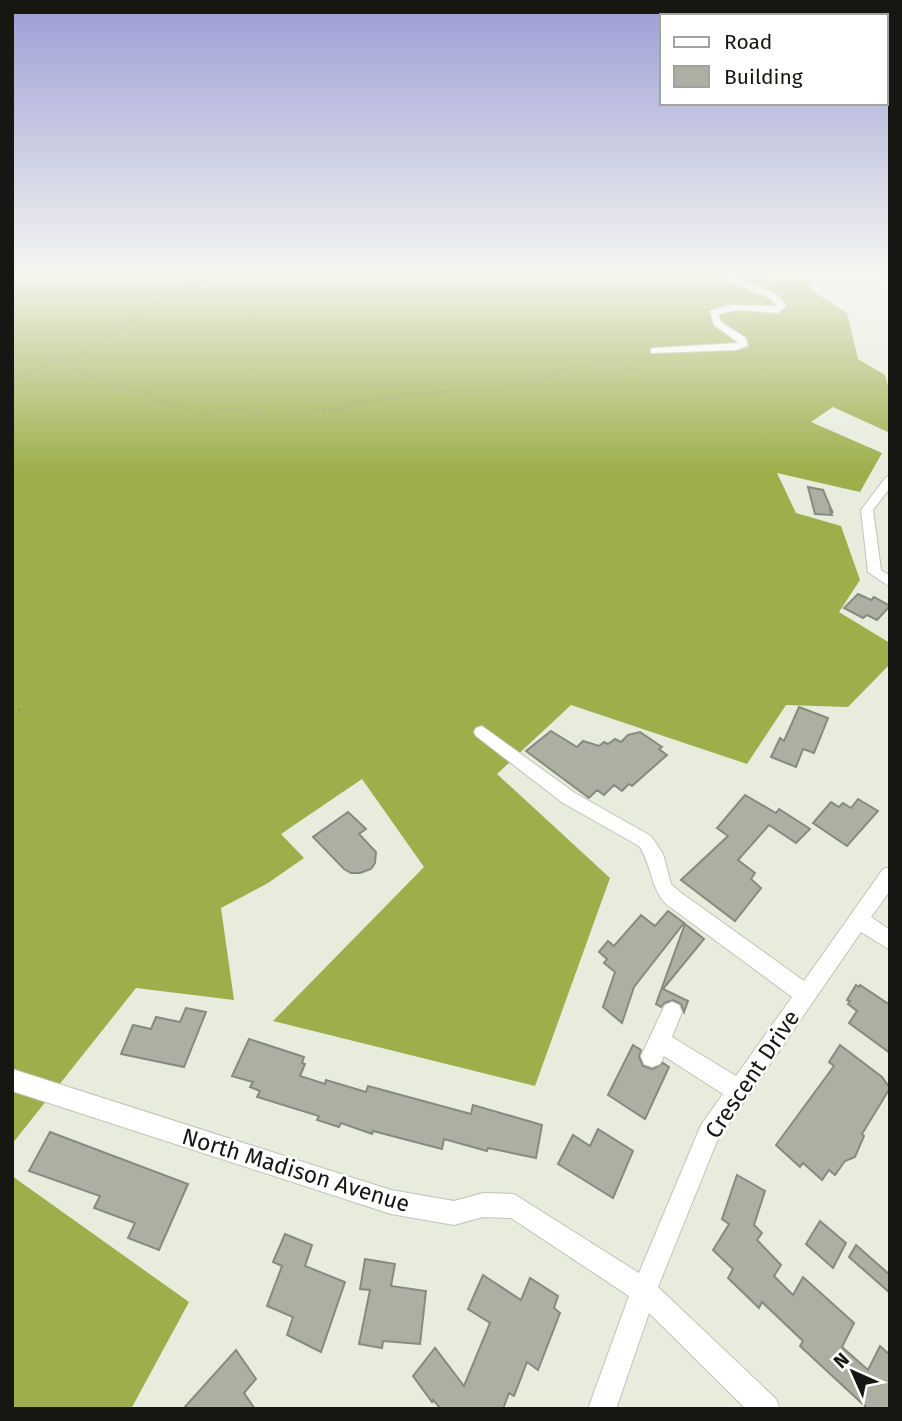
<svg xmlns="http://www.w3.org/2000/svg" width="902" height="1421" font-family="'Fira Sans',sans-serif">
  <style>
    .forest { fill: #9dae4a }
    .building { fill: #acafa1; stroke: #878b7d; stroke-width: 2 }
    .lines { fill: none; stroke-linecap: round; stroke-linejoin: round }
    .minor-casing { stroke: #c0c3b5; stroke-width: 2 }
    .path-far1 { stroke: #8b8e83; stroke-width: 2; stroke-dasharray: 1 3.5; stroke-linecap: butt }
    .path { stroke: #8b8e83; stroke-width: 2.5; stroke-dasharray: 2 5; stroke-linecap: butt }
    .minor { fill: #fff; fill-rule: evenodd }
    .labels { text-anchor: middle; stroke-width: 5; stroke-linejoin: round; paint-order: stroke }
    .near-street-label { font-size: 23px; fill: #161712; stroke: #fff }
  </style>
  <rect width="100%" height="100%" fill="#e8ecdd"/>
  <g class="forest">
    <polygon points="12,273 808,273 812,291 847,313 858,359 885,375 890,393 890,433 833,407 811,422 882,453 860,492 777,473 796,513 841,526 860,580 839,612 890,643 890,664 848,707 786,705 747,764 571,705 497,774 610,878 535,1086 273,1021 424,867 362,779 281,834 304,858 268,883 221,908 234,1000 136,988 12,1144"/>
    <polygon points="12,1176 189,1302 131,1409 12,1409"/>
  </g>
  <g class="building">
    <polygon points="808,487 823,490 832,511 830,510 832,515 815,514"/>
    <polygon points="858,594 871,600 874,597 890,606 877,620 867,615 863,618 844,608"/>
    <polygon points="799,707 828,718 814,753 803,749 796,767 771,757 780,738 784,741"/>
    <polygon points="551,731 577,747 583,741 599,746 604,742 608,744 615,739 621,742 628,735 640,732 662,747 659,749 667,755 632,786 629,784 622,791 614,785 604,795 597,790 589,798 526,751"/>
    <polygon points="745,795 776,813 779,809 810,829 796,843 769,825 738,860 755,873 751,879 761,888 735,921 681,880 728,836 717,828"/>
    <polygon points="858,799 878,811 847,846 813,823 831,802 839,807 843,803 851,808"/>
    <polygon points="348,812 366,829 359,834 376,852 375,863 371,869 360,873 351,873 344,869 313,837"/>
    <polygon points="668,911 684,923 634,987 622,1023 603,1007 615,972 604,963 607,959 599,952 608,941 614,946 641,915 655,926"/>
    <polygon points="685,924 704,939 663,989 688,1001 684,1012 681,1004 673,1000 664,1003 661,1007 656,1004"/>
    <polygon points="856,985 859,987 860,985 890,1005 890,1053 849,1023 857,1011 848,1004 850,1001 847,1000"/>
    <polygon points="186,1008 206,1012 184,1067 121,1054 133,1025 151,1029 156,1017 180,1022"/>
    <polygon points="249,1039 304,1057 302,1063 305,1064 300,1076 325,1084 326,1080 366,1092 368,1086 471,1114 473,1105 542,1125 536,1158 488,1148 487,1151 444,1139 442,1149 373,1131 372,1134 341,1123 339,1127 317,1120 319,1116 257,1097 260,1091 250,1087 253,1082 232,1076"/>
    <polygon points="633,1045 641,1050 639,1057 643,1066 653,1069 663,1063 669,1067 645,1119 608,1095"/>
    <polygon points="840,1045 882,1077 890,1088 862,1134 864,1136 855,1157 845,1161 835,1175 829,1170 822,1180 803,1163 800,1167 776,1145 834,1066 829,1062"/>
    <polygon points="598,1129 633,1151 613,1198 558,1164 573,1135 590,1146"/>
    <polygon points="50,1132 188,1184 159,1250 128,1238 135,1223 94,1208 100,1196 29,1171"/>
    <polygon points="737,1175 765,1191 754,1225 762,1233 757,1240 781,1265 774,1276 793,1295 803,1277 854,1323 842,1347 868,1370 880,1346 890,1355 890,1409 868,1409 800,1346 803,1341 762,1302 759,1308 728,1278 733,1269 713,1250 729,1224 722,1219"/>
    <polygon points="820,1221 846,1243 833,1268 806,1244"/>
    <polygon points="285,1234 312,1245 305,1266 345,1282 321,1352 287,1335 293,1317 267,1306 282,1266 273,1262"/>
    <polygon points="856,1245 890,1275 890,1293 849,1257"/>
    <polygon points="365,1259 395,1264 391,1286 426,1291 420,1344 383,1341 382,1348 359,1344 370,1290 360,1289"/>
    <polygon points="483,1275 521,1300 530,1278 558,1296 554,1308 560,1313 538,1370 527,1362 514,1396 509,1393 503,1409 441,1409 433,1400 432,1402 413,1376 435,1348 464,1386 490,1323 468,1309"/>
    <polygon points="236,1350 256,1379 244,1393 255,1409 183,1409"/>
  </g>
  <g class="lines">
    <defs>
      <g id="minor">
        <polygon points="723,273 731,273 732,276 777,295 786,306 778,313 737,310 718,314 721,322 746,338 748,346 736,350 651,353 651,349 654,348 739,343 714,325 710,311 729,305 776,306 771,299 725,279"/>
        <polygon points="746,273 863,276 860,273 869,273 890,287 890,294 871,281 781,281"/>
        <polygon points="890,476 890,488 873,510 881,570 890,576 890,587 868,572 861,510 886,477"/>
        <path d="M 482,726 L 575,793 L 651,836 L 663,854 L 671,884 L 680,892 L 804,981 L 883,869 L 890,867 L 890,891 L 871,917 L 890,930 L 890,950 L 861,932 L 717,1141 L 658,1287 L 776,1399 L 780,1409 L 746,1409 L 649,1313 L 616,1409 L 588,1409 L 629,1296 L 511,1218 L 483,1217 L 454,1225 L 391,1214 L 12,1091 L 12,1069 L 391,1190 L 454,1201 L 483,1193 L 514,1194 L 639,1273 L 701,1125 L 723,1094 L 664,1056 L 660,1064 L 652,1067 L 644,1064 L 641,1056 L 665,1005 L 672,1002 L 679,1005 L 682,1012 L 672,1037 L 736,1076 L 792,997 L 666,904 C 650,887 652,865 639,846 L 563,803 L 476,736 L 474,732 L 476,728 Z"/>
      </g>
    </defs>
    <use href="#minor" class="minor-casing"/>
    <g class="path-far1">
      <polyline points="252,273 218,276 163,296 129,323 73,359 75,371 94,377 101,385 146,391 153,400 188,408 193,412 210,415 223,410 236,410 271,416 334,410 350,404 408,394 511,388 543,379 569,367 619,362 638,371"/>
      <polyline points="12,378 58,361 73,359"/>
    </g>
    <polyline class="path" points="12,706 24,712"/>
    <use href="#minor" class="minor"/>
  </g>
  <linearGradient id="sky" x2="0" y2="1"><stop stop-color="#9b9dd6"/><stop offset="0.58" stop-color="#f5f6f0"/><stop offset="1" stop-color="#f5f6f0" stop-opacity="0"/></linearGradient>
  <rect width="902" height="472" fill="url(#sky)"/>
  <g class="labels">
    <g class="near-street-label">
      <text transform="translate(752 1074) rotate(-56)" y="8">Crescent Drive</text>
      <text transform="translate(296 1170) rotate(17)" y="8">North Madison Avenue</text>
    </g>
  </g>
  <rect width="902" height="1421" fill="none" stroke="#161712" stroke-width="28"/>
  <rect x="660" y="14" width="228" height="91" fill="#ffffff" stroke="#a2a2a0" stroke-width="2"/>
  <rect x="674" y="37" width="35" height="10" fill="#ffffff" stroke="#a2a2a0" stroke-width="2"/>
  <text x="724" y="49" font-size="21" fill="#161712">Road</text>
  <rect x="674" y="66" width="35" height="21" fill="#acafa1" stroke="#a2a2a0" stroke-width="2"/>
  <text x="724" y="84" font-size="21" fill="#161712">Building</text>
  <g transform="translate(853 1372) rotate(315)" stroke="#ffffff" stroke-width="5" paint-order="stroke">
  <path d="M0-5L12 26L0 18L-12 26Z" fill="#161712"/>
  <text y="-10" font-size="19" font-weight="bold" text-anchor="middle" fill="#161712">N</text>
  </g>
</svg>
